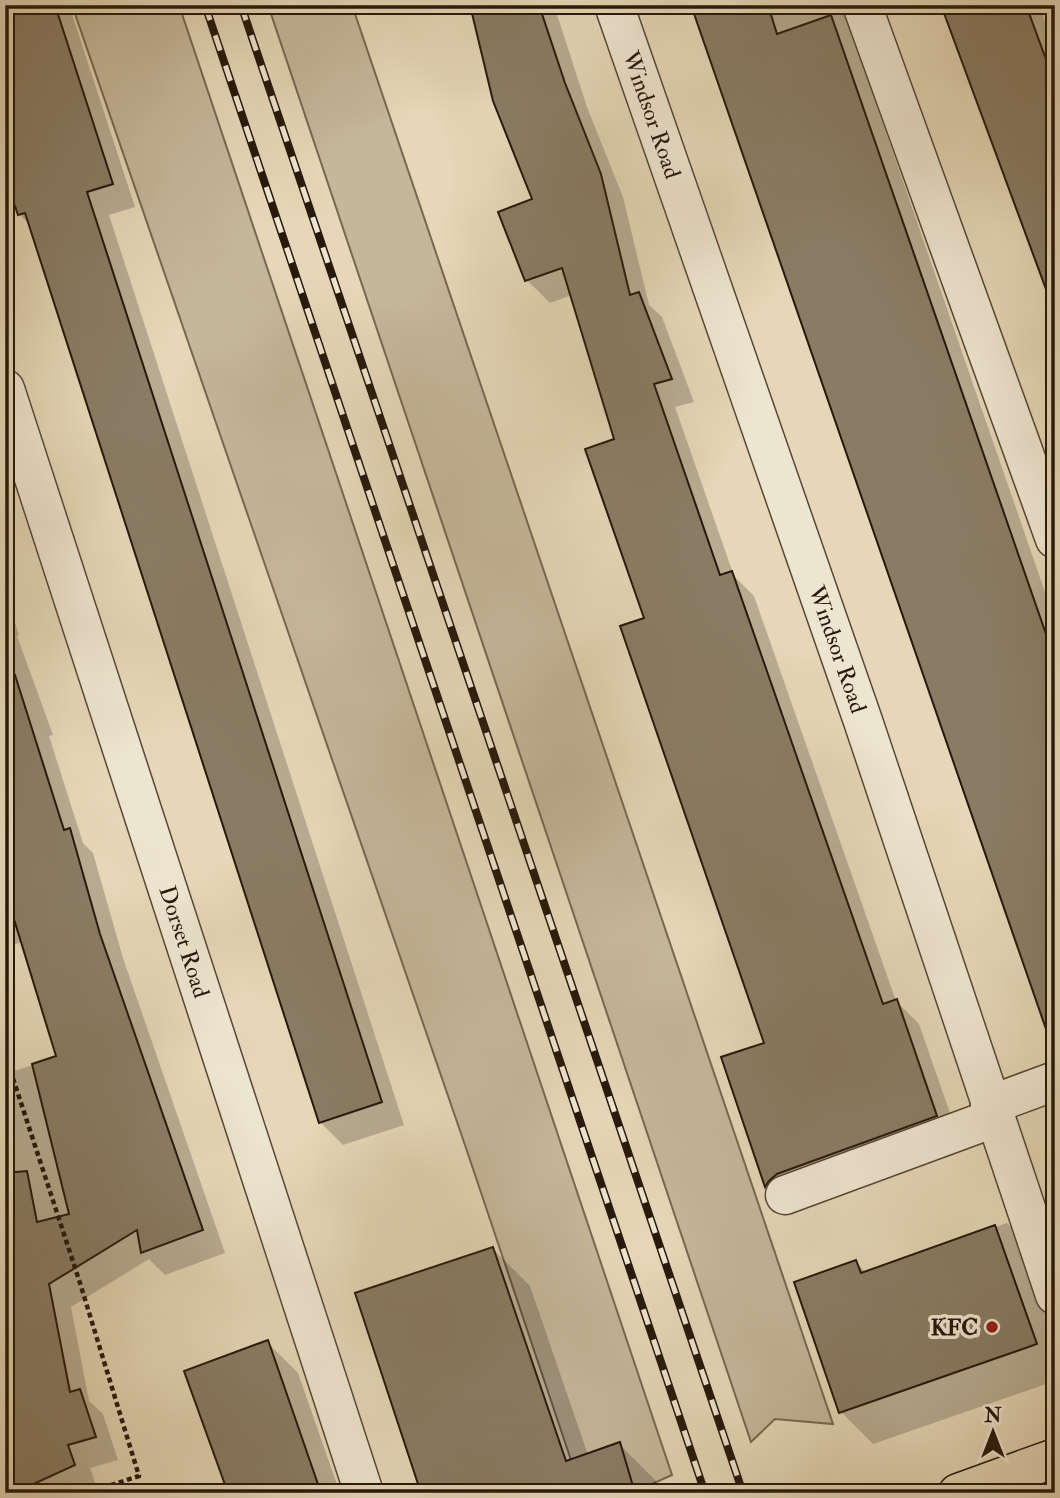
<svg xmlns="http://www.w3.org/2000/svg" width="1060" height="1498" font-family="'IM FELL Double Pica',serif">
  <style>
    .green { fill: #c5b79a; stroke: #766852; stroke-width: 2 }
    .shadow { fill: #0003 }
    .building { fill: #897c64; stroke: #26190b; stroke-width: 2 }
    .lines { fill: none; stroke-linecap: round; stroke-linejoin: round }
    .minor-casing { stroke: #564836; stroke-width: 41 }
    .highway-casing { stroke: #26190b; stroke-width: 41 }
    .path { stroke: #26190b; stroke-width: 4.5; stroke-dasharray: 5 3.5; stroke-linecap: butt }
    .minor { stroke: #eee5d0; stroke-width: 38 }
    .highway { stroke: #e5d7b7; stroke-width: 38 }
    .rail-casing { stroke: #26190b; stroke-width: 8 }
    .rail { stroke: #eee5d0; stroke-width: 5; stroke-dasharray: 16; stroke-linecap: butt }
    .poi-dot { fill: #8f2418; stroke: #eee5d0; stroke-width: 2.5 }
    .labels { text-anchor: middle; stroke-width: 7; stroke-linejoin: round; paint-order: stroke }
    .street-label { font-size: 23px; fill: #26190b; stroke: #eee5d0 }
    .poi-label { font-size: 23px; font-weight: bold; fill: #26190b; stroke: #eee5d0; text-anchor: end }
  </style>
  <rect width="100%" height="100%" fill="#e5d7b7"/>
  <filter id="stains"><feTurbulence type="fractalNoise" baseFrequency=".00286" numOctaves="4"/><feColorMatrix values="0 0 0 0 .2 0 0 0 0 .09 0 0 0 0 .02 0 0 0 .5 -.17"/></filter>
  <radialGradient id="worn" r=".72"><stop offset=".6" stop-color="#630" stop-opacity="0"/><stop offset="1" stop-color="#630" stop-opacity=".3"/></radialGradient>
  <g class="green">
    <polygon points="72,5 179,5 672,1475 634,1492 619,1442 571,1460 466,1148"/>
    <polygon points="268,5 352,5 833,1424 775,1419 751,1442"/>
  </g>
  <g class="shadow">
    <polygon points="5,5 69,5 135,207 109,215 404,1125 343,1145 320,1122 32,227 19,214"/>
    <polygon points="469,5 554,5 587,107 623,197 649,305 662,317 694,402 675,407 734,576 754,596 896,1001 919,1024 959,1139 789,1208 767,1186 723,1058 766,1044 647,619 616,440 572,295 550,303 527,280 534,200"/>
    <polygon points="693,5 842,5 1055,621 1055,1049"/>
    <polygon points="943,5 1039,5 1055,48 1055,309"/>
    <polygon points="5,592 19,635 17,636 53,735 49,736 83,843 93,853 123,958 225,1253 165,1275 149,1259 71,1307 89,1401 103,1414 118,1460 90,1468 97,1489 87,1493 11,1493 5,1476 5,1074 58,1057 22,942 5,947"/>
    <polygon points="1055,1206 1055,1220 1051,1208"/>
    <polygon points="1007,1223 1039,1255 1055,1303 1055,1381 873,1444 841,1412 856,1262 866,1273"/>
    <polygon points="493,1249 530,1286 588,1455 619,1444 656,1481 660,1493 423,1493"/>
    <polygon points="267,1342 298,1373 340,1493 274,1493"/>
  </g>
  <g class="building">
    <polygon points="5,5 55,5 113,184 87,192 382,1102 319,1123 25,213 18,215 5,177"/>
    <polygon points="470,5 539,5 565,83 601,174 630,295 639,292 672,379 654,384 720,575 732,571 883,1004 897,999 937,1116 777,1174 769,1181 765,1187 721,1057 764,1043 620,626 644,618 585,449 614,439 562,268 525,281 498,212 532,199 493,101"/>
    <polygon points="691,5 768,5 777,34 831,15 1055,660 1055,1031 1047,1032"/>
    <polygon points="941,5 1026,5 1055,84 1055,299 1050,300"/>
    <polygon points="15,675 64,830 70,828 100,934 203,1230 141,1253 137,1230 49,1284 70,1392 80,1389 96,1437 68,1445 75,1465 14,1493 5,1493 5,1173 27,1171 37,1222 69,1214 32,1064 56,1056 13,916 5,918 5,677"/>
    <polygon points="995,1225 1037,1344 839,1413 794,1282 856,1260 861,1273"/>
    <polygon points="493,1247 566,1461 620,1442 635,1493 421,1493 355,1293"/>
    <polygon points="268,1340 283,1383 321,1493 228,1493 184,1371"/>
  </g>
  <g class="lines">
    <defs>
      <g id="minor">
        <path id="s1" d="M 614,5 L 863,721 L 1055,1295"/>
        <polyline points="862,5 1055,539"/>
        <path id="s2" d="M 5,389 L 364,1493"/>
        <polyline points="990,1105 1055,1081"/>
        <polyline points="785,1195 994,1118"/>
      </g>
      <polyline id="highway" points="958,1493 1055,1458"/>
    </defs>
    <use href="#minor" class="minor-casing"/>
    <use href="#highway" class="highway-casing"/>
    <polyline class="path" points="5,1054 80,1283 139,1476 87,1493"/>
    <use href="#minor" class="minor"/>
    <use href="#highway" class="highway"/>
    <defs>
      <g id="rail">
        <polyline points="205,5 705,1493"/>
        <polyline points="241,5 743,1493"/>
      </g>
    </defs>
    <use href="#rail" class="rail-casing"/>
    <use href="#rail" class="rail"/>
  </g>
  <circle class="poi-dot" cx="992" cy="1327" r="7"/>
  <g class="labels">
    <g class="street-label">
      <text dy="8" stroke="none"><textPath href="#s1" startOffset="116">Windsor Road</textPath></text>
      <text dy="8" stroke="none"><textPath href="#s1" startOffset="682">Windsor Road</textPath></text>
      <text dy="8" stroke="none"><textPath href="#s2" startOffset="581">Dorset Road</textPath></text>
    </g>
    <g class="poi-label">
      <text x="978" y="1335">KFC</text>
    </g>
  </g>
  <rect width="1060" height="1498" fill="none" stroke="#e5d7b7" stroke-width="28"/>
  <rect x="7" y="7" width="1046" height="1484" fill="none" stroke="#26190b" stroke-width="3.5"/>
  <rect x="14" y="14" width="1032" height="1470" fill="none" stroke="#26190b" stroke-width="2"/>
  <g transform="translate(993 1432)" stroke="#eee5d0" stroke-width="5" paint-order="stroke">
  <path d="M0-5L12 26L0 18L-12 26Z" fill="#26190b"/>
  <text y="-10" font-size="19" font-weight="bold" text-anchor="middle" fill="#26190b">N</text>
  </g>
  <rect width="100%" height="100%" filter="url(#stains)"/>
  <rect width="100%" height="100%" fill="url(#worn)"/>
</svg>
